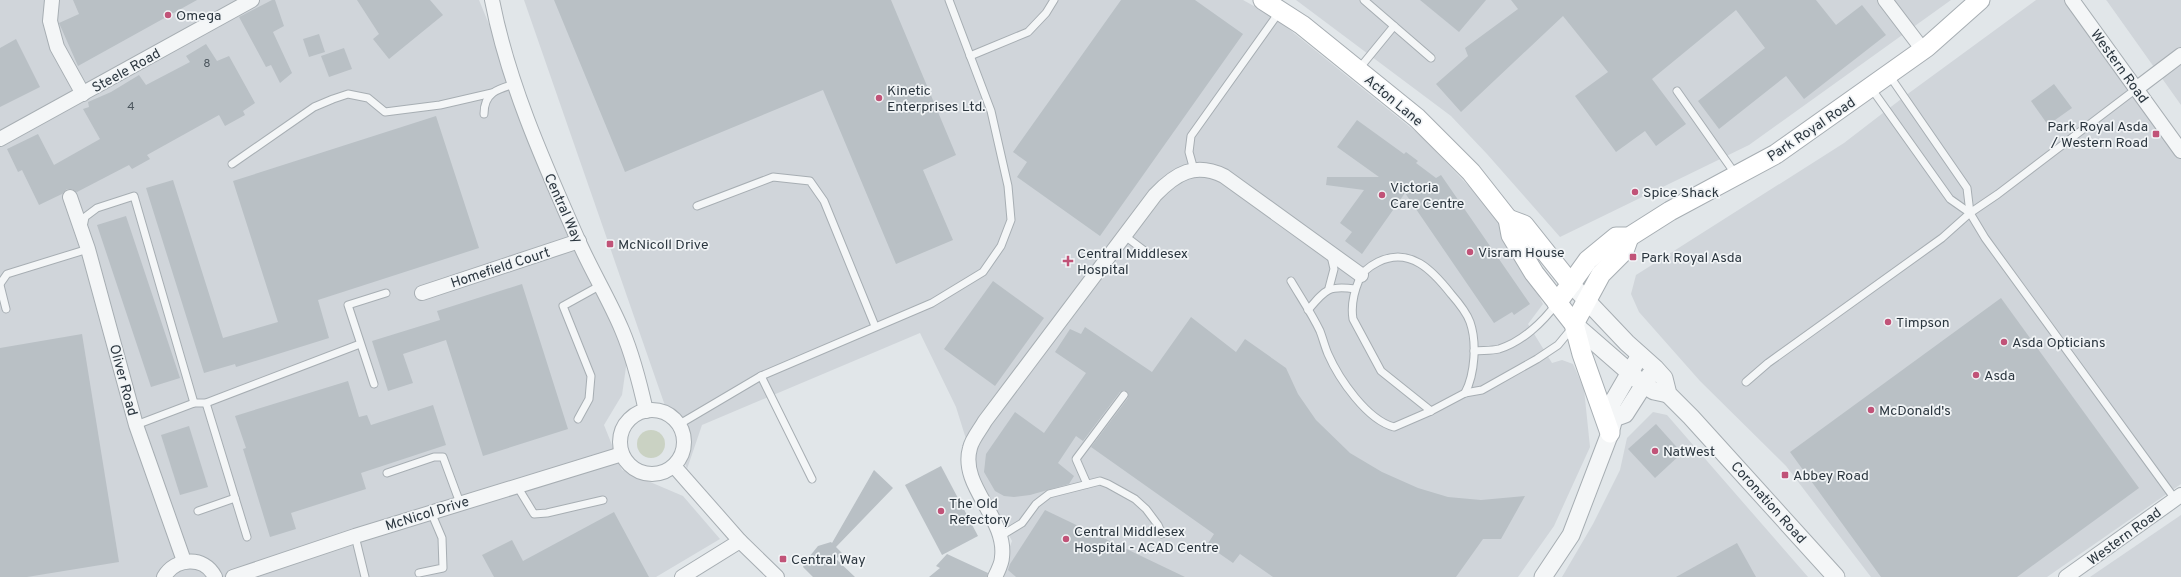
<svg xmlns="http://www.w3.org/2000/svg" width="2181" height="577" font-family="Overpass,sans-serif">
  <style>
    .built { fill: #d0d5da }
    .green { fill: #cad2c3 }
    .building { fill: #b9c0c5 }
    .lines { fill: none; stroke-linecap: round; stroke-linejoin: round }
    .service-casing { stroke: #a7aeb3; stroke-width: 9 }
    .minor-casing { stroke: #a7aeb3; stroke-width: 16 }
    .tertiary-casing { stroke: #a7aeb3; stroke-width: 19 }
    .secondary-casing { stroke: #a7aeb3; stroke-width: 21 }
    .service { stroke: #f4f6f7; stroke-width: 7 }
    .minor { stroke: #f4f6f7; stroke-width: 14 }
    .tertiary { stroke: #f4f6f7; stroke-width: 17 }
    .secondary { stroke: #fff; stroke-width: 19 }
    .poi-dot { fill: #c15378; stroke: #f1f4f6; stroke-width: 1.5 }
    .labels { text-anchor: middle; stroke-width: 3.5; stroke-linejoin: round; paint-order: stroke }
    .number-label { font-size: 12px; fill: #4e5860 }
    .poi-label { font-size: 14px; fill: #2b363f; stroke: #f1f4f6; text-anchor: start }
    .street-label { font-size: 14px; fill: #2b363f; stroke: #f1f4f6 }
  </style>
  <rect width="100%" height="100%" fill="#e1e6e9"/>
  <g class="built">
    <polygon points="0,0 479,0 627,360 622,395 604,425 622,470 683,496 720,539 656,577 0,577"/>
    <polygon points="524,0 1243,0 1274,17 1421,136 1499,218 1543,304 1528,324 1552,363 1562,360 1573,364 1584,389 1590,447 1554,526 1518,577 998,577 1012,541 977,474 956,407 920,333 702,425 687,469"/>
    <polygon points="1296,0 1951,0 1749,145 1560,237 1487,154 1451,116"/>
    <polygon points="2036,0 2072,0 2181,154 2181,484 2047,577 1871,577 1786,466 1700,381 1639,312 1631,294 1636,275 1844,143 1909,93"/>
    <polygon points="2106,0 2181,0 2181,105 2107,1"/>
    <polygon points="1653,412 1667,415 1808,577 1562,577 1593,524 1620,470 1627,438"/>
    <polygon points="2181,515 2181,577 2090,577"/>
  </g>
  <circle class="green" cx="651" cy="444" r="14"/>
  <g class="building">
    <polygon points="73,0 197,0 78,66 59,23 79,14"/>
    <polygon points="272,0 275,0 284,26 273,32 292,73 280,83 271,65 266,67 239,17"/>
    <polygon points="357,0 430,0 443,15 389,59 373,39 379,34"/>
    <polygon points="554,0 891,0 956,155 923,170 953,240 896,264 823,90 625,172"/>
    <polygon points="1121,0 1195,0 1243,34 1100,236 1017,177 1027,162 1013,152"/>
    <polygon points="1420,0 1486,0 1459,32"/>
    <polygon points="1511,0 1816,0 1836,25 1862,5 1886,35 1804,99 1786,76 1719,129 1698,101 1765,48 1736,10 1652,79 1686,124 1656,146 1645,131 1616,152 1575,96 1608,72 1563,16 1461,112 1436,84 1468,56 1465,48 1518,9"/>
    <polygon points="319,34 325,52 309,57 303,39"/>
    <polygon points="16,39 40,87 0,107 0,48"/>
    <polygon points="206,44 217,61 229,56 255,103 243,111 245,115 225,126 219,115 147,155 150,159 132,169 129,165 77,192 72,189 67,189 62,194 39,205 22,170 18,172 7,149 38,134 54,165 100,139 83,109 89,107 88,102 111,92 139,75 146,85 190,62 186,56"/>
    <polygon points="344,48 352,69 329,77 321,56"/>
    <polygon points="2054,84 2072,108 2048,125 2031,101"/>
    <polygon points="436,116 479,248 318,300 329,338 236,367 235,364 204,373 146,188 173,180 223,338 278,322 233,181"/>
    <polygon points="1357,120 1404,154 1406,152 1418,161 1416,163 1436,178 1441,175 1530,304 1514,315 1512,312 1494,323 1405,193 1362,254 1345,241 1352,232 1340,223 1364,190 1326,185 1327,177 1379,177 1337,147"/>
    <polygon points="126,216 180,378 151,387 97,225"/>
    <polygon points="993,281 1044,318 995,386 944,349"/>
    <polygon points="522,284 568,429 483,456 446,340 403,354 413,383 388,391 372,341 440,320 437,311"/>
    <polygon points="2001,298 2139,488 2017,577 1881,577 1790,452"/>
    <polygon points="1191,317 1236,352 1245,339 1286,368 1298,394 1316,420 1350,453 1382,472 1418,488 1448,497 1481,500 1525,496 1501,539 1483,539 1456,577 1273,577 1240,554 1233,563 1207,545 1214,534 1091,447 1128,398 1128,393 1124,390 1120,392 1083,441 1076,436 1058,463 1074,476 1069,484 1030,495 1014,497 1004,496 995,491 984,472 986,454 1015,412 1044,433 1086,373 1055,352 1070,329 1081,334 1085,327 1152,372"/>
    <polygon points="82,334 119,562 27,577 0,577 0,348"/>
    <polygon points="348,381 359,417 367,415 371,425 433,405 446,445 361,473 366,489 291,513 296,529 270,537 243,449 246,448 235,416"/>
    <polygon points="1656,424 1682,453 1655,478 1628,449"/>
    <polygon points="189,426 208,487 180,495 161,435"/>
    <polygon points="941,466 978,536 942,555 905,485"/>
    <polygon points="874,470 893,488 836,547 842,553 836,559 855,577 813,577 803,567 805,562 818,546 831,542 832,543"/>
    <polygon points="1045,510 1185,577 1016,577 1008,570 1010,564"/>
    <polygon points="614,512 649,577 494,577 482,555 512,540 523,561"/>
    <polygon points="1737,543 1756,577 1676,577"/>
    <polygon points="947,554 988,573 987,577 929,577 940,568 936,566"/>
  </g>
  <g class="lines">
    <defs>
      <g id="service">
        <polyline points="1364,0 1431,58"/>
        <polyline points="970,56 1028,32 1046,13 1054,0"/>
        <polyline points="1358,70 1394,26"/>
        <polyline points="1889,75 1967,188 1970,213 1985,238 2175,499"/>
        <polyline points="1871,88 1950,199 1970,213"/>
        <polyline points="1677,91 1736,175"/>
        <path d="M 484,114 C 484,93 497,89 515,84"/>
        <polyline points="232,164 314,107 333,99 348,94 368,98 385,112 440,105 492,93"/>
        <polyline points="1194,170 1189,152 1191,136 1280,11"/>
        <polyline points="697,206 773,177 810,181 824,201 875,326"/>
        <polyline points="83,227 85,217 97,208 134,196 194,403"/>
        <polyline points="1125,236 1146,252"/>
        <path d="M 1291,281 C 1301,298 1312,314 1320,331 C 1323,339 1325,347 1328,354 C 1339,379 1367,420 1394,427 L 1431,411 L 1465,393 L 1482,390 L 1537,359 L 1558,345 L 1572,328"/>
        <polyline points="0,284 7,274 88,249"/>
        <polyline points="0,285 6,309"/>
        <polyline points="1329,288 1334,269 1331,256"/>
        <path d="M 1308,310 C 1325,290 1328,285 1355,289"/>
        <path d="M 1474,351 C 1482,350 1491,351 1499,349 C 1522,342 1543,322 1557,303"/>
        <polyline points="761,376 812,479"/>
        <polyline points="1746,382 1768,363 1942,238 1970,213 1998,194 2136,89"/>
        <polyline points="374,384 348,305 386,293"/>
        <polyline points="206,403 247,537"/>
        <path d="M 1431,411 L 1381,371 L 1353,319 C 1351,307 1354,292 1359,280 C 1362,272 1370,266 1378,262 C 1410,246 1433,271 1451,294 C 1458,302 1466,311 1470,322 C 1477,342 1475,374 1465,393"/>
        <polyline points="578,419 589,399 591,376 563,306 601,285"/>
        <polyline points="136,425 194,403 206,403 360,344"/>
        <polyline points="678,425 761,376 932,303 983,272 1001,246 1011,220 1008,186 991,111 949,0"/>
        <polyline points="387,473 434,457 443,457 460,503"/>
        <polyline points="1087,484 1076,459 1124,395"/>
        <polyline points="517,486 534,514 547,513 603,500"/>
        <polyline points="198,511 235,498"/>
        <polyline points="355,536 365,577"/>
        <polyline points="999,537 1022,523 1036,504 1049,494 1100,481 1108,484 1135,499 1146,509 1158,525 1162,534"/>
        <polyline points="419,573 443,568 442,538 431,512"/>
      </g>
      <g id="minor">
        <polyline points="52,0 50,21 57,47 83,94"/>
        <path d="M 492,0 C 508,83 544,163 578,240 C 591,270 609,299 622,330 C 633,356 640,384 646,411"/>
        <polyline points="1885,0 1923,50"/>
        <polyline points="2072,0 2181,151"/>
        <polyline points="2136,89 2181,55"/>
        <polyline points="0,139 252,0"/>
        <polyline points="70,197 88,249 136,425 184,561"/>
        <polyline points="422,293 579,241"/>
        <circle cx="652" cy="442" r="32"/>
        <polyline points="674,466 740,541 777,577"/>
        <path d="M 164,577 C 175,558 204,555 215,577"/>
        <polyline points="233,577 355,536 622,454"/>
        <polyline points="682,577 740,541"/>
        <path d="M 995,577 C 998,571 1002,563 1002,557 C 1007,518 959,486 970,448 C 972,439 980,430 985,421 L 1155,195 C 1176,173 1195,162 1224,176 L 1361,275"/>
        <polyline points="2066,577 2181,495"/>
      </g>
      <g id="tertiary">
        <polyline points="1571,284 1627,343 1655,368 1664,378 1668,394 1691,417 1836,577"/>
        <polyline points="1574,324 1644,385 1654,391 1668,394"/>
        <polyline points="1614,418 1625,414 1650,375"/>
        <polyline points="1543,577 1571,535 1610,433 1614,418 1611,405 1640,355"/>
      </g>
      <g id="secondary">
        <polyline points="1263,0 1302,25 1417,118 1471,172 1508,219 1511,235 1534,273 1574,324 1582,354 1610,433"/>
        <polyline points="1508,219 1524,225 1571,284"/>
        <polyline points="1557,303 1588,260 1616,237 1629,237 1670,211 1776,154 1927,47 1980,0"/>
        <polyline points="1574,324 1601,274 1624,251 1629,237"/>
      </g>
    </defs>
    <use href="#service" class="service-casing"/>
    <use href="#minor" class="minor-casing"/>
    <use href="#tertiary" class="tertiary-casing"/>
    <use href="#secondary" class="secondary-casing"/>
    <use href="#service" class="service"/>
    <use href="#minor" class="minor"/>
    <use href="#tertiary" class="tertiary"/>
    <use href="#secondary" class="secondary"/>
  </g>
  <g class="poi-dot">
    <circle cx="168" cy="15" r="4"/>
    <circle cx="879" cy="98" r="4"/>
    <rect x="2152" y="130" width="8" height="8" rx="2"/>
    <circle cx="1635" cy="192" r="4"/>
    <circle cx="1382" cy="195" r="4"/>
    <rect x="606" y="240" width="8" height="8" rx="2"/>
    <circle cx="1470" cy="252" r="4"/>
    <rect x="1629" y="253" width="8" height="8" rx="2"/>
    <path d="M1066 255h4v4h4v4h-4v4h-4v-4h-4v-4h4z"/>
    <circle cx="1888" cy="322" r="4"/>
    <circle cx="2004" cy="342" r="4"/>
    <circle cx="1976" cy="375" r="4"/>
    <circle cx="1871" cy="410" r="4"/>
    <circle cx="1655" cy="451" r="4"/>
    <rect x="1781" y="471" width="8" height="8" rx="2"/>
    <circle cx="941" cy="511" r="4"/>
    <circle cx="1066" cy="539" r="4"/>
    <rect x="779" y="555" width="8" height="8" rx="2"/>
  </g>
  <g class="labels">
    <g class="number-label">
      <text x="207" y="67">8</text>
      <text x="131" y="110">4</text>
    </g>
    <g class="poi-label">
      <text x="176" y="20">Omega</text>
      <text x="887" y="95">Kinetic<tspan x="887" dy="16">Enterprises Ltd.</tspan></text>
      <text x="2148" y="131" text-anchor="end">Park Royal Asda<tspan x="2148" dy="16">/ Western Road</tspan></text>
      <text x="1390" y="192">Victoria<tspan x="1390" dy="16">Care Centre</tspan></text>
      <text x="1643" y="197">Spice Shack</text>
      <text x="618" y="249">McNicoll Drive</text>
      <text x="1478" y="257">Visram House</text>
      <text x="1077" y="258">Central Middlesex<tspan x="1077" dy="16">Hospital</tspan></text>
      <text x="1641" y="262">Park Royal Asda</text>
      <text x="1896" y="327">Timpson</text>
      <text x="2012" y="347">Asda Opticians</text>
      <text x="1984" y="380">Asda</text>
      <text x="1879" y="415">McDonald's</text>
      <text x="1663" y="456">NatWest</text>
      <text x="1793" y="480">Abbey Road</text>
      <text x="949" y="508">The Old<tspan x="949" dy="16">Refectory</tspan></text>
      <text x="1074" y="536">Central Middlesex<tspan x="1074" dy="16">Hospital - ACAD Centre</tspan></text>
      <text x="791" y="564">Central Way</text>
    </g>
    <g class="street-label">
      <text transform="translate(2120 66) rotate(54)" y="5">Western Road</text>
      <text transform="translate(126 70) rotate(-29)" y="5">Steele Road</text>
      <text transform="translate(1394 100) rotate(40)" y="5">Acton Lane</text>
      <text transform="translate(1811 129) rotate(-34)" y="5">Park Royal Road</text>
      <text transform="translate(564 208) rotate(66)" y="5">Central Way</text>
      <text transform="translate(500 267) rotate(-18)" y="5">Homefield Court</text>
      <text transform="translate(124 380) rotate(75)" y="5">Oliver Road</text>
      <text transform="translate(1769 502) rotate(48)" y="5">Coronation Road</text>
      <text transform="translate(427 513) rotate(-17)" y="5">McNicol Drive</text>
      <text transform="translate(2124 536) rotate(-36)" y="5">Western Road</text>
    </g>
  </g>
</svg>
